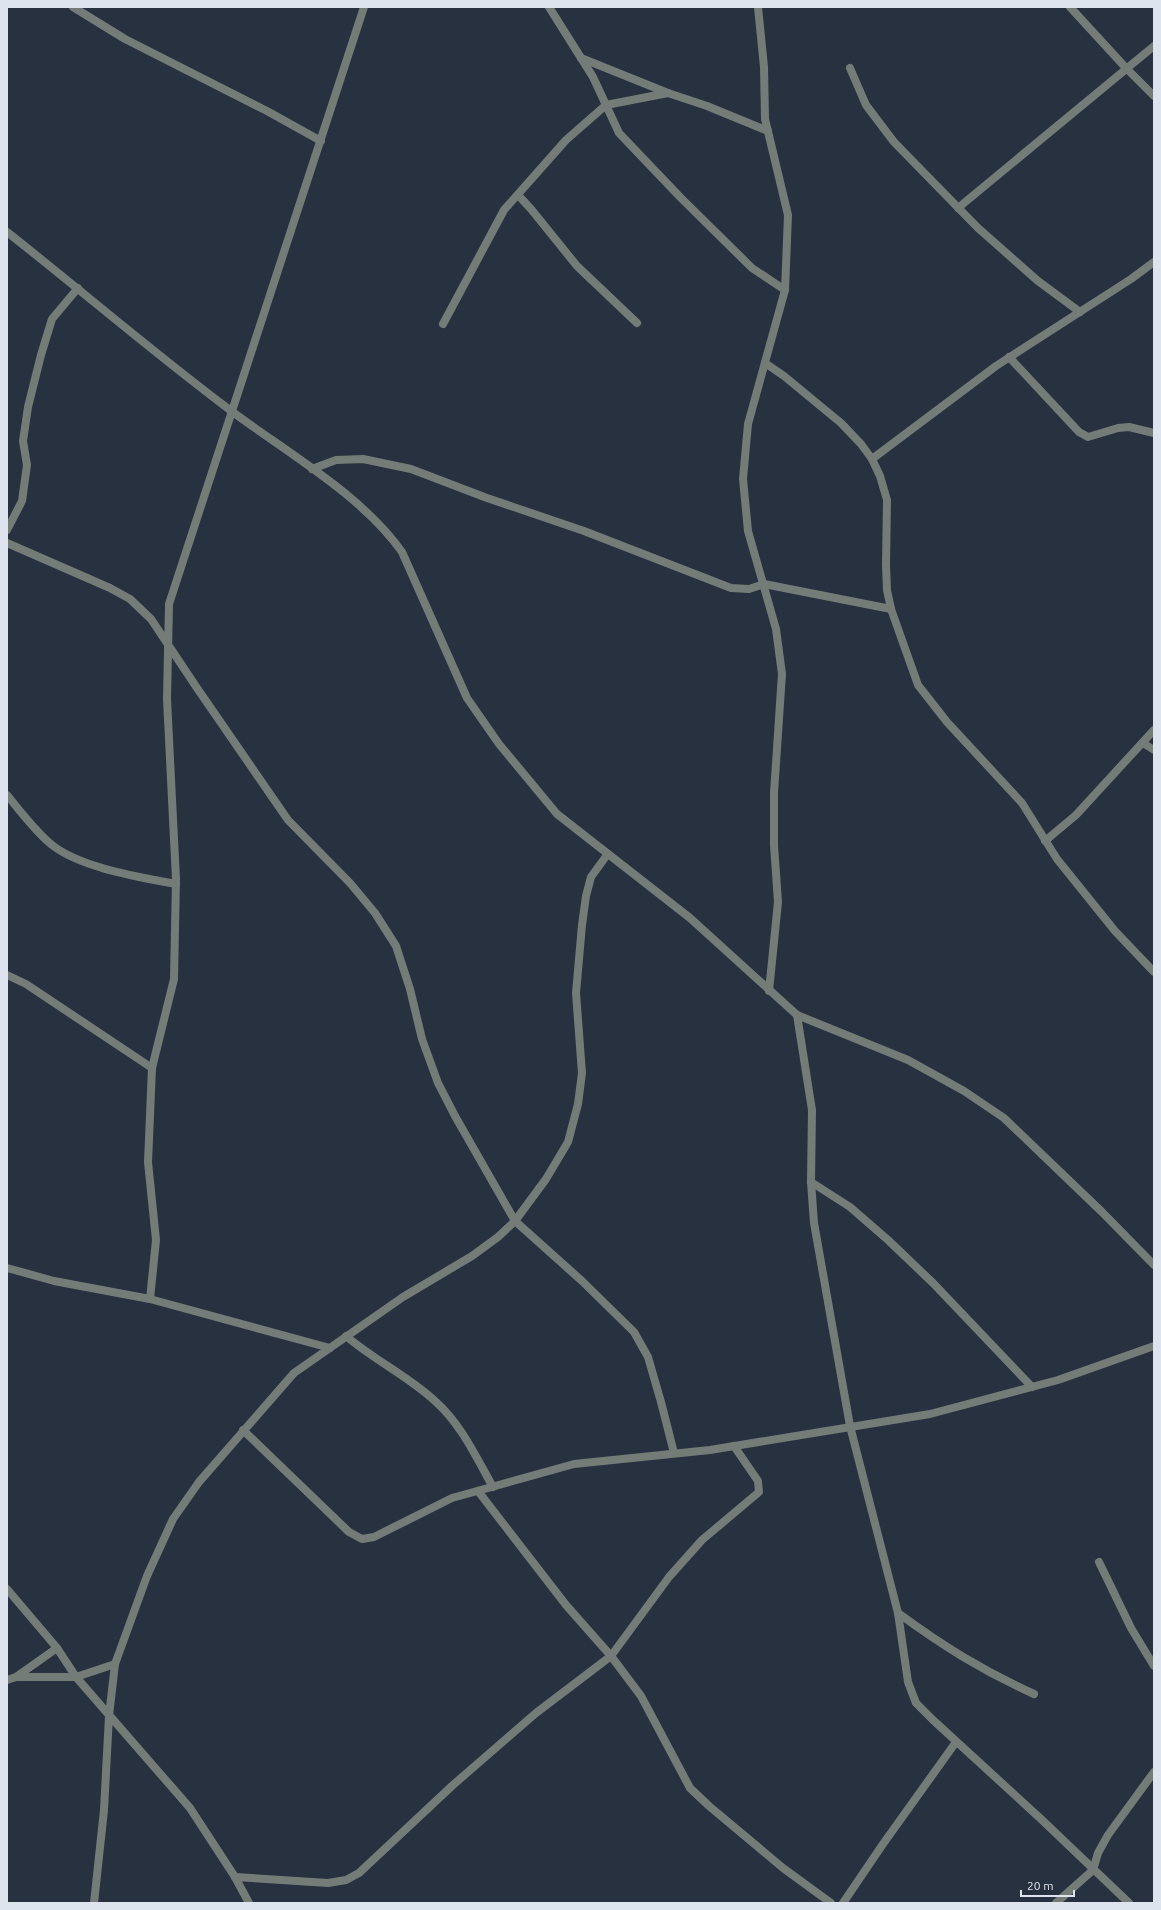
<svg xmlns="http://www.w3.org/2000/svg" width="1161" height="1910" font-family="Ubuntu,sans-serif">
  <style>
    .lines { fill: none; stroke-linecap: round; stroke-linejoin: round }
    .street { stroke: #747c77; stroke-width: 8 }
  </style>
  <rect width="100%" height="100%" fill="#28313f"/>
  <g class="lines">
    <g class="street">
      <polyline points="73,7 125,39 267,111 321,141"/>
      <polyline points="549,7 593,77 619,133 681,198 752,268 785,290"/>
      <polyline points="758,7 764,67 765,119 788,215 785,290 748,424 743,479 748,531 776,629 782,674 774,793 774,845 778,902 769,991"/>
      <polyline points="1070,7 1126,68 1154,96"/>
      <polyline points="581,58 668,93 707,106 768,131"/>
      <polyline points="850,68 866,105 894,142 978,228 1038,281 1080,312"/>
      <polyline points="518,195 531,209 577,266 637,323"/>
      <polyline points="958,208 1154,46"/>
      <path d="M 7,232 C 82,291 154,353 230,410 C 286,452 362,495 402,552 L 467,698 L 499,744 L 557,814 L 690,918 L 797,1015 L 908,1060 L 964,1091 L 1004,1118 L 1102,1212 L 1154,1265"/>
      <polyline points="443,324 504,210 566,140 606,105 668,93"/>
      <polyline points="1009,357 1079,432 1088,437 1118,428 1129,427 1154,433"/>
      <polyline points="765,363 784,376 841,423 861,444 872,459 880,476 887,500 886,565 887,590 891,609 918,685 947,722 1022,803 1057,859 1115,931 1154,972"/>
      <polyline points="872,459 996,366 1131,279 1154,262"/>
      <polyline points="312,469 336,460 363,459 411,469 487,498 584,531 731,588 749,589 764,584 891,609"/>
      <polyline points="7,530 22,501 27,465 23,441 28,407 41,355 52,319 78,288"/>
      <polyline points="7,543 110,588 130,599 151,619 197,688 288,820 350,883 375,913 396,946 410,989 422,1039 438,1083 455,1116 515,1221 582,1281 634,1332 648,1357 661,1402 674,1453"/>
      <polyline points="1143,743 1154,750"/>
      <path d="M 7,795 C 21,812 35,831 52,845 C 81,868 140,877 176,884"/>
      <polyline points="1045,841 1076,815 1154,730"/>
      <polyline points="7,975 26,984 152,1068"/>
      <polyline points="797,1015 812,1110 811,1182 814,1223 850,1426 898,1613 908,1682 916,1703 933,1720 1041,1819 1129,1903"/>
      <polyline points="811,1182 850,1207 888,1240 933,1283 1032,1387"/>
      <polyline points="7,1268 54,1281 150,1299 330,1348"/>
      <polyline points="150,1299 156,1240 148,1162 152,1068 174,979 176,879 167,699 169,604 364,7"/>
      <path d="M 346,1336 C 374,1360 408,1376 435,1401 C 461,1424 476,1457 493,1487"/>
      <polyline points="243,1430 349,1532 362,1539 374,1537 452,1498 574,1464 710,1450 930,1414 1058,1380 1154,1346"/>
      <polyline points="478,1491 566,1605 611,1656 641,1696 690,1788 709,1806 783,1868 831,1903"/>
      <polyline points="1099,1562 1131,1628 1154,1666"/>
      <polyline points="7,1589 57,1648 76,1677 190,1808 235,1877 249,1903"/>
      <path d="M 898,1613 C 943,1646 983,1671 1034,1694"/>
      <polyline points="16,1677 57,1648"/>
      <polyline points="7,1680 16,1677 76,1677 115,1664"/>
      <polyline points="235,1877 328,1883 346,1880 359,1873 453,1785 536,1713 611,1656 669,1577 702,1540 759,1492 758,1481 734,1446"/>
      <polyline points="94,1903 104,1810 109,1716 115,1664 147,1576 173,1519 199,1482 294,1373 403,1297 472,1256 498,1237 515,1221 546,1179 568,1142 578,1104 582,1073 576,993 582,925 586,896 591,877 607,855"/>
      <polyline points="843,1903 883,1844 956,1742"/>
      <polyline points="1056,1903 1093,1870 1098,1853 1108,1835 1154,1772"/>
    </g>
  </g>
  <rect width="1161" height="1910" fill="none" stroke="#dee4ed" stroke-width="16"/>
  <path d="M1021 1890v6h53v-6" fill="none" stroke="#dee4ed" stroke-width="2"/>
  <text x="1027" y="1890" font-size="12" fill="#dee4ed" stroke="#28313f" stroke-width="3" paint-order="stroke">20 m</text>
</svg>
